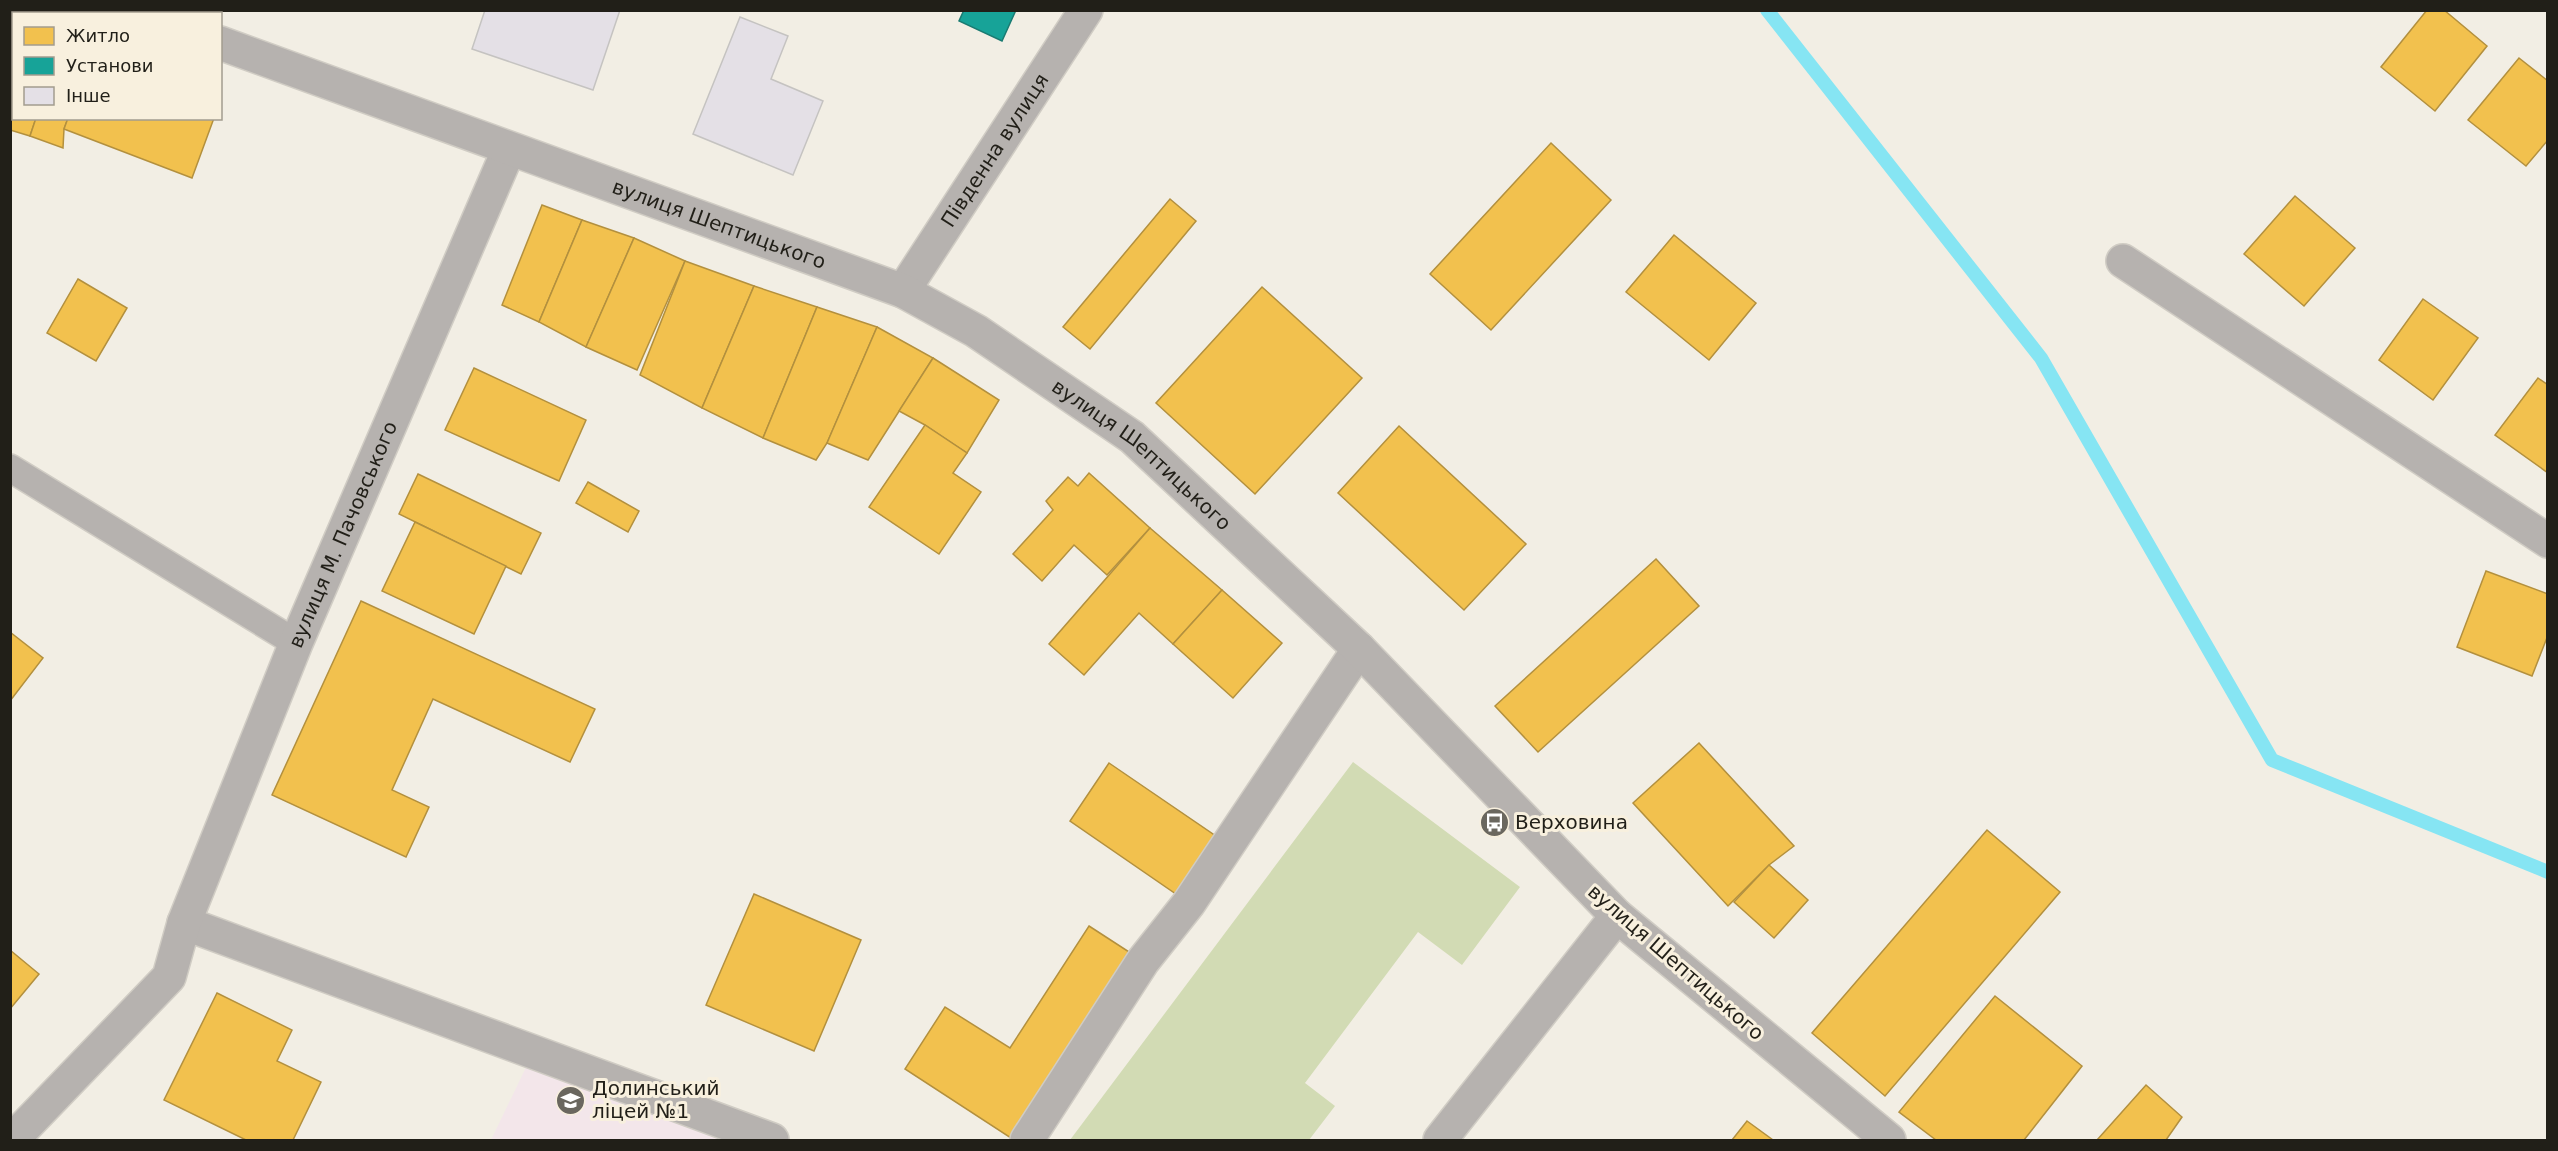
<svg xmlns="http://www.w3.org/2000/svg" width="2558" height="1151" font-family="'DejaVu Sans',sans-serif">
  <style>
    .education { fill: #f3e6ea }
    .green { fill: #d2dbb4 }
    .homes { fill: #f2c14e; stroke: #b3903e; stroke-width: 1.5 }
    .public { fill: #17a398; stroke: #1a7b72; stroke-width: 1.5 }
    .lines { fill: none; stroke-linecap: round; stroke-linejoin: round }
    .stream { stroke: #86e5f3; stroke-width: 14 }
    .building { fill: #e4e0e6; stroke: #c5c3c1; stroke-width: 1.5 }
    .service-casing { stroke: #d0ccc4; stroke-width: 30 }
    .minor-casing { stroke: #d0ccc4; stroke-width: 36 }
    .tertiary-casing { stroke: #d0ccc4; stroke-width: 36 }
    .service { stroke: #b6b2af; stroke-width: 27 }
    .minor { stroke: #b6b2af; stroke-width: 33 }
    .tertiary { stroke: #b6b2af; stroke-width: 33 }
    .labels { text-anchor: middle; stroke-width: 6; stroke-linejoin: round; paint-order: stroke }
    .street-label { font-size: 20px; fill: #211f18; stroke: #f8f0de }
    .poi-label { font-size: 20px; fill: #211f18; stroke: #f8f0de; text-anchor: start }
  </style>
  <rect width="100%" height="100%" fill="#f2eee4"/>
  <polygon class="education" points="530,1059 731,1140 491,1140"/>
  <polygon class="green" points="1353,762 1520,887 1462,965 1418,932 1305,1083 1335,1106 1309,1140 1070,1140"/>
  <g class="homes">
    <polygon points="2427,10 2444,10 2487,46 2435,111 2381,67"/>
    <polygon points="10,25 14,26 14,84 10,92"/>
    <polygon points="2519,58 2548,81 2548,140 2526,166 2468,120"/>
    <polygon points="14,84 14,118 36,118 30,136 10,130 10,92"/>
    <polygon points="36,118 68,118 64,129 63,148 30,136"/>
    <polygon points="68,118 214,118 192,178 64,129"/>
    <polygon points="1551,143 1611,200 1491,330 1430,274"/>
    <polygon points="2295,196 2355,248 2304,306 2244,254"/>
    <polygon points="1170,199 1196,221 1090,349 1063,327"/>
    <polygon points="542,205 582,220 539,322 502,305"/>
    <polygon points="582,220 634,238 586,347 539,322"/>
    <polygon points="1674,235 1756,303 1709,360 1626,292"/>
    <polygon points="634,238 685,261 637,370 586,347"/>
    <polygon points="685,261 754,286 702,408 640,375"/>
    <polygon points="78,279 127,308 96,361 47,333"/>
    <polygon points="754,286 817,307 763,438 702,408"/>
    <polygon points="1262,287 1362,378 1255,494 1156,403"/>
    <polygon points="2423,299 2478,338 2433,400 2379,360"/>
    <polygon points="817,307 877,327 827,443 816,460 763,438"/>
    <polygon points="877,327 933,358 868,460 827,443"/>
    <polygon points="933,358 999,400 967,453 925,425 899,411"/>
    <polygon points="474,368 586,420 559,481 445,430"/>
    <polygon points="2538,378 2548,385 2548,473 2495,435"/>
    <polygon points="925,425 967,453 953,473 981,492 939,554 869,507"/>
    <polygon points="1399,426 1526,544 1464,610 1338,493"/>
    <polygon points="1089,473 1150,528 1107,575 1074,545 1042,581 1013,554 1053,510 1046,501 1068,477 1078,486"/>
    <polygon points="418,474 541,533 521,574 399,514"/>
    <polygon points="588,482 639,511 628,532 576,503"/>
    <polygon points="415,522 506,566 474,634 382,591"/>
    <polygon points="1150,528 1222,590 1173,644 1139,613 1084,675 1049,644"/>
    <polygon points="1656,559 1699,606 1538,752 1495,706"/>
    <polygon points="2486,571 2548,594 2548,635 2532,676 2457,647"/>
    <polygon points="1222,590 1282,643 1233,698 1173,644"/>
    <polygon points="361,601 595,709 570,762 433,699 392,790 429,807 406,857 272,795"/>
    <polygon points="10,632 43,658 10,701"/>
    <polygon points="1699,743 1794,846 1769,865 1728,906 1633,803"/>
    <polygon points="1109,763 1229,845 1189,903 1070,821"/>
    <polygon points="1987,830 2060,892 1885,1096 1812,1033"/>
    <polygon points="1769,865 1808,900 1774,938 1734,902"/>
    <polygon points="754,894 861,940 814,1051 706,1005"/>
    <polygon points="1089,926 1143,961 1014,1140 905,1069 945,1007 1010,1048"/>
    <polygon points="10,950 39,974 10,1009"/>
    <polygon points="217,993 292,1030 277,1061 321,1082 293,1140 246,1140 164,1100"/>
    <polygon points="1995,996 2082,1066 2024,1140 1936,1140 1899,1112"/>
    <polygon points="2146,1085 2182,1117 2166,1140 2097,1140"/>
    <polygon points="1747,1121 1773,1140 1732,1140"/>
  </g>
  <polygon class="public" points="964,10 1016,10 1002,41 959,21"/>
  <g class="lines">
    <polyline class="stream" points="1767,10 2041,358 2272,760 2548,872"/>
  </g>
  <g class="building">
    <polygon points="485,10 620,10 593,90 472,49"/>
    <polygon points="740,17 788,36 771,79 823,101 793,175 693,134"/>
  </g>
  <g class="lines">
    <defs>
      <polyline id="service" points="10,468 296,643"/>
      <g id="minor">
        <polyline points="2123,261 2548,541"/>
        <path id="s1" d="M 903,291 L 1086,10"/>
        <polyline points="1617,916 1889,1140"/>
        <polyline points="184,923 772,1140"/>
        <path id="s2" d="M 12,1140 L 169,977 L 184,923 L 296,643 L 509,149"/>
        <polyline points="1027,1140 1143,961 1189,903 1359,649"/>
      </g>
      <g id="tertiary">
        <polyline points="131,10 139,14"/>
        <path id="s3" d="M 220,43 L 903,291 L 976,331 L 1132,437 L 1359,649 L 1617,916 L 1440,1140"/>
      </g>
    </defs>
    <use href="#service" class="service-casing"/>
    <use href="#minor" class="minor-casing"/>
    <use href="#tertiary" class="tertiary-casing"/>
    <use href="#service" class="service"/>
    <use href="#minor" class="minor"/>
    <use href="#tertiary" class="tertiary"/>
  </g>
  <defs>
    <symbol id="bus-disc" viewBox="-11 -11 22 22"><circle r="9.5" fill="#6a675f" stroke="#f8f0de"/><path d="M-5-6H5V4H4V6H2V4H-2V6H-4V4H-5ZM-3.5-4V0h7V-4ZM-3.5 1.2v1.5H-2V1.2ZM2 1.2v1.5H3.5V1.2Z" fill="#fff"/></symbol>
    <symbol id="school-disc" viewBox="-11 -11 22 22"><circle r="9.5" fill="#6a675f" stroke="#f8f0de"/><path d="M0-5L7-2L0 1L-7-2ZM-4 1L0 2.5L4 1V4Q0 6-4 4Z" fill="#fff"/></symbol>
  </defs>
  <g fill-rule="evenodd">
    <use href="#bus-disc" x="1478" y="806" width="33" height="33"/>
    <use href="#school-disc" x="554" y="1084" width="33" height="33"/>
  </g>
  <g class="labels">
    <g class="street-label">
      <text dy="7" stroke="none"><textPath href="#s1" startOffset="168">Південна вулиця</textPath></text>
      <text dy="7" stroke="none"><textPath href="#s3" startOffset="531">вулиця Шептицького</textPath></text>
      <text dy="7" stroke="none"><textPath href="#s3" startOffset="1017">вулиця Шептицького</textPath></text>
      <text dy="7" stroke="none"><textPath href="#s2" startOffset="702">вулиця М. Пачовського</textPath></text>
      <text transform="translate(1676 962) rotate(41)" y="7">вулиця Шептицького</text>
    </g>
    <g class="poi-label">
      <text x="1515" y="829">Верховина</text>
      <text x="592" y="1095">Долинський<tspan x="592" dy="23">ліцей №1</tspan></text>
    </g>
  </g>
  <rect width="2558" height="1151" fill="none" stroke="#211f18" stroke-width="24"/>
  <rect x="12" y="12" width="210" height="108" fill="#f8f0de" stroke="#a29c8f" stroke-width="1.5"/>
  <rect x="24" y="27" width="30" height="18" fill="#f2c14e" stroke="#a29c8f" stroke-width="1.5"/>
  <text x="66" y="42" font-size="18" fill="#211f18">Житло</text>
  <rect x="24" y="57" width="30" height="18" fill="#17a398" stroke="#a29c8f" stroke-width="1.5"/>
  <text x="66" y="72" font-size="18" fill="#211f18">Установи</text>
  <rect x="24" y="87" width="30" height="18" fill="#e4e0e6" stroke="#a29c8f" stroke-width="1.5"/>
  <text x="66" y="102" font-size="18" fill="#211f18">Інше</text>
</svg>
